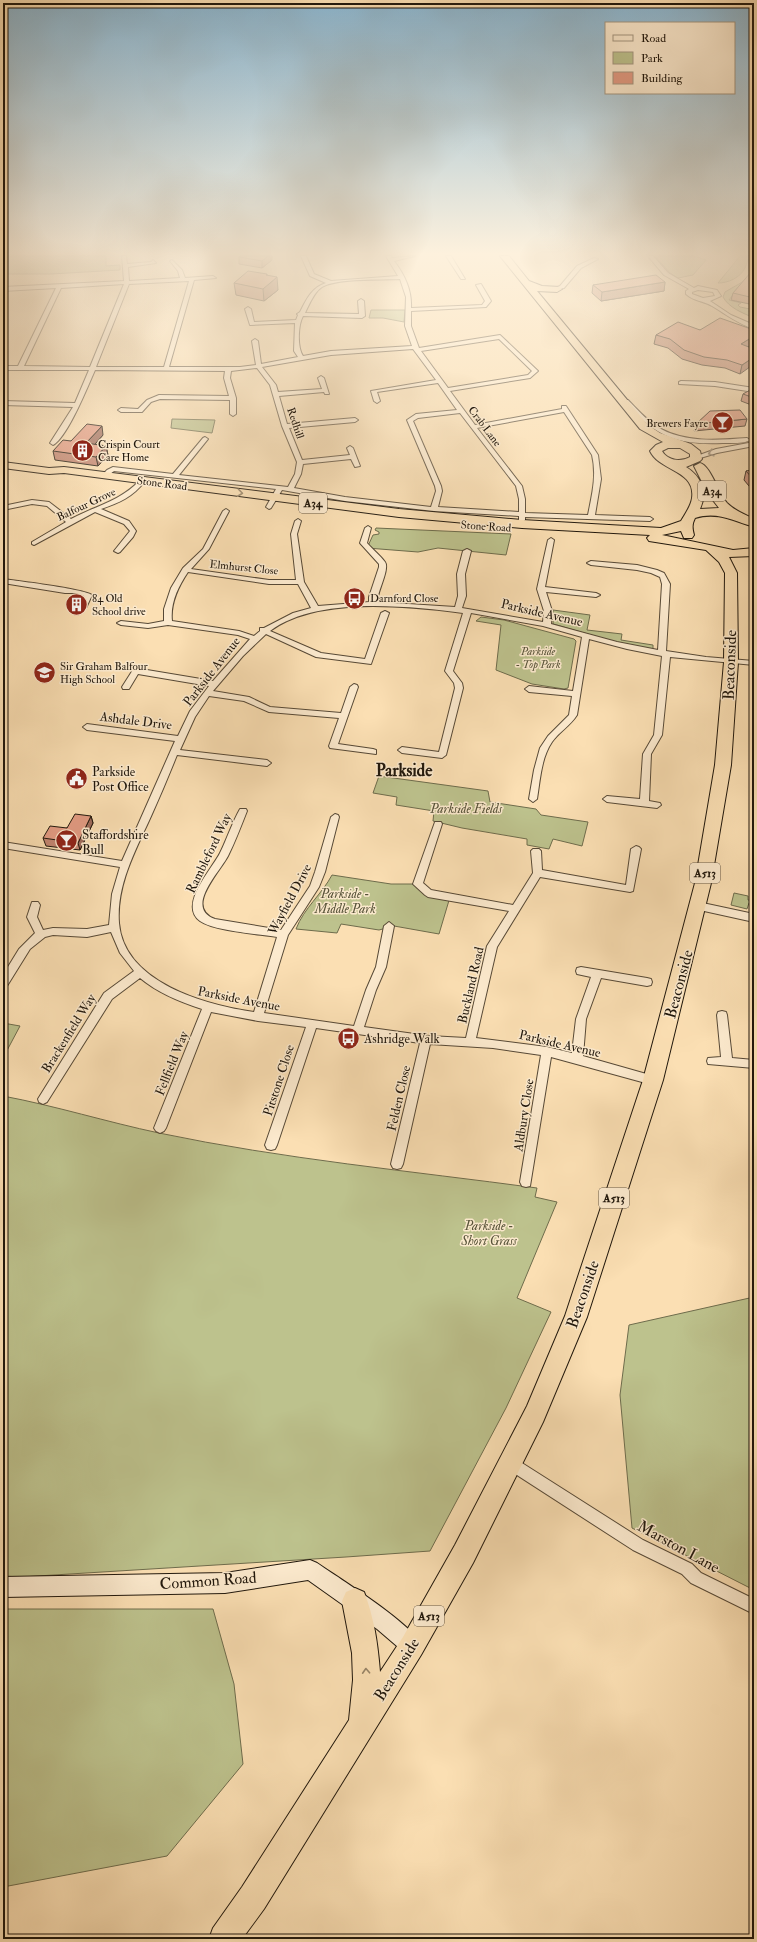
<svg xmlns="http://www.w3.org/2000/svg" width="757" height="1942" font-family="'IM FELL Double Pica',serif">
  <style>
    .green { fill: #bdc28d; stroke: #6e6c4c }
    .lines { fill: none; stroke-linecap: round; stroke-linejoin: round }
    .street-casing { stroke: #574936; stroke-width: 2 }
    .secondary-casing { stroke: #20170c; stroke-width: 2 }
    .highway-casing { stroke: #20170c; stroke-width: 2 }
    .street { fill: #fceace; fill-rule: evenodd }
    .secondary { fill: #fceace; fill-rule: evenodd }
    .highway { fill: #fbdfb3; fill-rule: evenodd }
    .wall { fill: #c38571; stroke: #20170c }
    .shaded-wall { fill: #9f6c5c; stroke: #20170c }
    .building { fill: #e39b83; stroke: #20170c }
    .oneway { stroke: #998b77 }
    .oneway2 { stroke: #988568 }
    .labels { text-anchor: middle; stroke-width: 3; stroke-linejoin: round; paint-order: stroke }
    .far-street-label { font-size: 11px; fill: #20170c; stroke: #fceace }
    .far-poi-label { font-size: 11px; fill: #20170c; stroke: #fceace; text-anchor: start }
    .far-park-label { font-size: 11px; font-style: italic; fill: #575339; stroke: #fceace }
    .shield { fill: #fceace; stroke: #625646; stroke-width: 1 }
    .shield-label { font-size: 12px; font-weight: bold; fill: #20170c }
    .street-label { font-size: 13px; fill: #20170c; stroke: #fceace }
    .poi-label { font-size: 13px; fill: #20170c; stroke: #fceace; text-anchor: start }
    .park-label { font-size: 13px; font-style: italic; fill: #575339; stroke: #fceace }
    .near-street-label { font-size: 16px; fill: #20170c; stroke: #fceace }
    .district-label { font-size: 17px; font-weight: bold; fill: #20170c; stroke: #fceace }
  </style>
  <rect width="100%" height="100%" fill="#fbdfb3"/>
  <filter id="stains"><feTurbulence type="fractalNoise" baseFrequency=".005" numOctaves="4"/><feColorMatrix values="0 0 0 0 .2 0 0 0 0 .09 0 0 0 0 .02 0 0 0 .5 -.17"/></filter>
  <radialGradient id="worn" r=".72"><stop offset=".6" stop-color="#630" stop-opacity="0"/><stop offset="1" stop-color="#630" stop-opacity=".3"/></radialGradient>
  <g class="green">
    <polygon points="3,256 106,256 106,266 120,265 120,270 51,274 3,274"/>
    <polygon points="655,256 694,256 706,260 693,275 678,278 670,273"/>
    <path d="M 740,256 L 751,256 C 747,260 747,263 745,268 C 740,278 728,283 718,283 Z"/>
    <path d="M 754,271 L 754,278 L 735,292 L 729,300 L 741,303 L 738,305 L 740,307 L 750,309 L 749,312 L 754,314 L 754,318 C 743,313 729,308 723,297 L 725,292 L 744,281 Z"/>
    <polygon points="371,310 405,310 404,322 383,318 369,318"/>
    <polygon points="172,419 215,420 212,433 171,428"/>
    <polygon points="376,528 511,534 506,555 438,548 418,552 367,548 373,535 379,534 379,532 375,530"/>
    <polygon points="553,610 590,615 587,630 622,634 621,640 653,645 653,649 633,647 553,624"/>
    <polygon points="481,617 504,620 574,639 576,641 568,688 564,689 532,684 496,670 501,625 476,621"/>
    <polygon points="379,776 488,791 490,802 536,809 541,815 588,822 582,846 553,839 549,849 527,845 527,839 462,828 433,821 434,811 396,805 397,797 373,793"/>
    <path d="M 332,875 L 391,884 L 418,884 L 428,893 L 450,897 L 439,934 L 394,926 L 379,930 L 341,924 L 337,933 L 296,929 C 304,908 322,894 332,875 Z"/>
    <polygon points="734,893 748,896 748,900 754,901 754,905 749,903 747,909 731,905"/>
    <polygon points="3,1023 20,1026 3,1058"/>
    <path d="M 3,1096 C 56,1106 107,1122 159,1133 C 283,1159 411,1171 537,1188 L 535,1197 L 557,1202 L 517,1298 L 551,1312 L 506,1408 L 430,1551 L 346,1557 L 21,1577 L 3,1576 Z"/>
    <polygon points="754,1297 754,1590 632,1528 620,1395 629,1325"/>
    <polygon points="3,1609 213,1609 234,1684 243,1764 167,1856 3,1887"/>
  </g>
  <g class="lines">
    <defs>
      <g id="street">
        <path d="M 122,256 L 126,256 L 127,264 L 151,262 L 153,260 L 156,263 L 128,267 L 129,281 L 180,278 L 178,271 L 170,261 L 172,260 L 182,270 L 185,278 L 213,276 L 216,278 L 194,280 L 169,367 L 240,367 L 256,365 L 252,341 L 255,339 L 258,341 L 261,364 L 298,357 L 294,351 L 295,323 L 250,325 L 245,309 L 248,307 L 251,309 L 254,322 L 296,320 L 298,315 L 297,314 L 300,312 C 306,300 312,287 326,283 L 310,276 L 301,256 L 306,256 L 314,274 L 331,281 L 398,276 L 386,256 L 391,256 L 392,258 L 415,256 L 394,261 C 405,275 412,291 411,308 L 482,305 L 485,301 L 476,285 L 481,284 L 491,301 L 486,307 L 411,311 L 411,326 L 419,348 L 500,335 L 538,371 L 530,378 L 450,391 L 475,425 L 562,409 L 562,406 L 566,406 L 598,455 L 601,479 L 595,515 L 650,517 L 653,519 L 650,521 L 525,517 L 525,520 L 522,522 L 519,520 L 519,516 L 434,511 L 345,501 L 282,490 L 271,508 L 269,509 L 266,507 L 276,489 L 114,471 L 106,477 L 102,477 L 101,476 L 107,470 L 113,467 L 173,474 L 203,438 L 205,437 L 208,439 L 179,475 L 288,487 L 295,474 L 297,462 L 282,426 L 270,385 L 257,368 L 231,371 L 230,378 L 236,398 L 236,414 L 233,416 L 230,414 L 230,400 L 160,399 L 151,402 L 142,412 L 121,412 L 118,410 L 121,408 L 138,409 L 147,400 L 159,395 L 229,396 L 224,378 L 225,371 L 95,370 C 88,386 67,438 53,445 L 50,443 L 73,407 L 3,405 L 3,401 L 75,403 L 89,370 L 3,370 L 3,366 L 18,366 L 56,288 L 3,291 L 3,287 L 124,281 ZM 400,279 L 406,297 L 405,326 L 412,346 L 331,351 L 303,356 C 297,347 298,325 303,316 L 362,318 L 365,316 L 364,301 L 361,299 L 358,301 L 359,314 L 305,313 C 309,305 314,292 322,287 C 337,278 382,280 400,279 ZM 189,281 L 164,367 L 96,367 L 129,284 ZM 124,284 L 90,367 L 24,366 L 61,288 ZM 499,339 L 532,371 L 528,375 L 448,388 L 421,351 ZM 413,349 L 436,380 L 371,391 L 374,401 L 377,403 L 380,401 L 377,392 L 438,383 L 457,410 L 416,414 L 407,420 L 435,486 L 436,491 L 431,507 L 345,497 L 294,488 L 301,474 L 303,464 L 351,459 L 355,467 L 360,466 L 353,448 L 350,446 L 347,448 L 350,455 L 302,460 L 289,428 L 355,422 L 358,420 L 355,418 L 287,424 L 279,396 L 324,392 L 325,394 L 329,394 L 324,378 L 321,376 L 318,378 L 322,389 L 278,392 L 276,385 L 262,367 L 331,355 ZM 564,412 L 592,455 C 597,476 592,494 588,515 L 525,513 L 525,499 L 522,486 L 477,428 ZM 460,413 L 516,486 L 519,499 L 519,512 L 438,507 L 442,491 L 441,486 L 413,421 L 418,418 Z"/>
        <polygon points="446,256 451,256 465,279 461,279"/>
        <path d="M 648,256 L 653,256 L 668,273 L 694,288 L 698,286 L 717,290 L 721,296 L 710,301 L 731,315 L 754,325 L 754,329 C 737,323 727,315 712,306 C 704,301 693,301 686,294 L 686,291 L 689,289 L 664,275 ZM 698,290 L 713,292 L 715,296 L 703,298 L 692,294 L 692,292 Z"/>
        <polygon points="594,258 598,259 581,268 564,288 555,290 555,288 560,286 577,266"/>
        <polygon points="681,381 715,382 754,388 754,392 715,386 679,384 679,382"/>
        <path d="M 624,400 L 628,400 C 638,410 648,422 661,429 C 687,443 719,440 747,438 L 750,440 C 744,444 731,443 723,443 C 674,445 658,437 624,402 Z"/>
        <polygon points="754,442 754,446 717,453 697,459 694,457 716,449"/>
        <path d="M 140,480 L 145,481 C 133,497 119,503 101,509 L 129,521 L 136,531 L 133,537 L 120,552 L 118,553 L 114,551 L 130,531 L 124,524 L 95,512 L 34,545 L 32,544 L 32,542 L 66,522 L 47,506 L 32,504 L 3,510 L 3,506 L 32,500 L 49,502 L 71,519 C 95,506 121,501 140,480 Z"/>
        <path d="M 226,509 L 229,511 L 209,549 L 191,569 L 269,580 L 296,580 L 291,534 L 295,521 L 298,519 L 301,521 L 297,534 L 304,582 L 318,606 L 369,602 L 369,597 L 379,567 L 379,564 L 360,543 L 365,528 L 368,526 L 371,528 L 367,543 C 372,549 380,555 385,562 C 390,569 377,592 377,602 L 455,607 L 458,596 L 457,574 L 463,551 L 467,549 L 471,551 L 465,574 L 466,596 L 462,608 L 543,622 L 544,611 L 537,589 L 548,540 L 551,538 L 554,540 L 545,587 L 596,593 L 600,595 L 596,597 L 546,592 L 552,611 L 551,624 L 617,642 L 658,650 L 662,584 L 660,577 L 651,573 L 637,570 L 591,565 L 587,563 L 591,561 L 637,565 L 657,570 L 664,573 L 670,584 L 666,651 L 706,657 L 754,661 L 754,665 L 670,657 L 662,735 L 651,754 L 649,801 L 660,803 L 661,805 L 657,808 L 607,802 L 603,799 L 607,796 L 640,799 L 643,754 L 654,735 L 662,656 L 627,649 L 589,639 L 577,715 C 570,726 559,732 552,742 C 541,758 540,781 537,799 L 533,802 L 529,799 L 534,770 L 540,748 L 548,736 L 569,715 L 572,696 L 529,692 L 525,689 L 529,686 L 573,691 L 582,637 L 543,626 L 471,613 L 453,671 L 462,683 L 463,688 L 446,755 L 442,758 L 402,753 L 398,750 L 402,747 L 439,752 L 455,688 L 454,683 L 445,671 L 463,613 C 408,606 317,596 270,631 L 321,653 L 365,659 L 381,613 L 385,611 L 389,613 L 371,664 L 316,657 L 266,634 L 243,656 L 213,691 L 249,697 L 270,707 L 341,713 L 350,687 L 354,684 L 357,685 L 358,687 L 338,744 L 373,749 L 376,750 L 376,754 L 330,748 L 329,746 L 339,718 L 269,712 L 244,701 L 209,696 L 195,717 L 180,750 L 267,760 L 271,763 L 267,766 L 177,755 C 169,775 161,794 152,814 C 137,848 116,884 119,923 C 124,983 206,1005 254,1012 L 277,937 C 259,934 214,931 200,921 C 178,905 212,869 220,853 C 227,839 232,823 240,809 L 246,809 L 247,811 C 241,826 235,842 228,856 C 219,873 184,908 215,919 L 281,930 L 310,886 L 315,872 L 331,817 L 335,814 L 338,815 L 339,817 L 325,872 L 319,887 L 288,935 L 264,1013 L 354,1026 L 366,990 L 376,967 L 384,926 L 389,922 L 394,926 L 386,967 L 376,990 L 364,1027 L 429,1036 L 466,1038 L 487,946 L 509,911 L 428,897 L 425,895 L 413,884 L 435,822 L 441,822 L 442,824 L 423,883 L 431,890 L 513,905 L 533,873 L 531,851 L 533,849 L 539,849 L 541,851 L 542,870 L 626,885 L 631,849 L 636,846 L 639,847 L 641,849 L 633,891 L 630,892 L 540,877 L 497,947 L 476,1038 L 547,1047 L 572,1053 L 576,1019 L 591,977 L 577,974 L 576,971 L 577,968 L 581,967 L 647,978 L 651,979 L 652,982 L 651,985 L 647,986 L 601,978 L 586,1019 L 583,1056 L 657,1077 L 658,1080 L 657,1083 L 653,1085 L 551,1057 L 530,1186 L 526,1187 L 522,1186 L 520,1182 L 541,1055 L 493,1048 L 430,1044 L 403,1164 L 401,1168 L 397,1169 L 393,1168 L 391,1164 L 420,1043 L 316,1028 L 277,1145 L 275,1149 L 271,1150 L 267,1149 L 265,1145 L 306,1027 L 258,1021 L 211,1012 L 166,1128 L 164,1131 L 160,1133 L 156,1131 L 154,1128 L 202,1009 C 180,1002 158,993 140,978 L 112,999 L 47,1102 L 43,1104 L 39,1102 L 38,1099 L 104,993 L 134,971 L 120,953 L 111,932 L 87,937 L 53,935 L 45,937 L 30,949 L 7,986 L 3,987 L 3,975 L 19,949 L 35,933 L 27,917 L 32,902 L 38,902 L 40,905 L 37,917 L 43,930 L 53,928 L 87,929 L 109,925 L 112,894 L 120,867 L 3,848 L 3,842 L 122,861 L 175,741 L 87,730 L 83,727 L 87,724 L 178,736 L 190,711 L 209,686 L 138,674 L 129,689 L 123,689 L 122,687 L 136,665 L 139,665 L 143,667 L 141,669 L 213,681 L 250,639 L 238,635 L 168,625 L 148,628 L 121,625 L 117,623 L 121,621 L 148,624 L 164,621 L 164,609 L 171,588 L 183,568 L 203,549 L 223,511 ZM 188,572 L 269,584 L 298,584 L 311,608 L 293,613 L 264,628 L 260,628 L 260,631 L 254,636 L 239,631 L 172,621 C 170,603 178,587 188,572 Z"/>
        <path d="M 3,579 C 18,581 84,589 92,595 L 86,608 L 82,610 L 78,608 L 84,596 L 75,593 L 65,593 L 3,583 Z"/>
        <polygon points="698,902 754,914 754,922 695,909 693,906"/>
        <polygon points="722,1011 726,1012 727,1015 732,1058 754,1060 754,1068 708,1064 707,1061 708,1058 721,1057 717,1015 718,1012"/>
        <polygon points="511,1456 643,1540 692,1564 701,1573 754,1599 754,1614 691,1583 682,1574 633,1550 506,1468 504,1463 506,1458"/>
      </g>
      <path id="secondary" d="M 310,1560 L 317,1563 C 340,1579 413,1624 422,1646 L 419,1653 L 412,1656 L 405,1653 L 377,1629 L 308,1580 L 225,1593 L 3,1597 L 3,1577 L 225,1573 Z"/>
      <path id="highway" d="M 500,256 L 509,256 L 529,281 L 542,286 L 560,287 L 562,289 L 557,292 L 537,291 L 648,425 L 660,433 L 691,444 L 700,451 L 702,459 L 700,461 L 686,467 C 701,476 708,492 700,509 L 719,508 L 708,494 L 694,466 L 700,463 C 710,465 719,494 727,503 C 735,511 744,514 754,519 L 754,527 C 733,521 718,511 695,518 C 692,524 692,528 694,535 L 692,538 L 684,538 L 681,531 L 662,535 L 733,550 L 754,548 L 754,556 L 729,557 L 737,573 L 738,662 L 731,765 L 711,883 L 663,1080 L 587,1317 L 543,1422 L 473,1563 L 421,1655 L 264,1909 L 242,1939 L 209,1939 L 213,1928 L 242,1887 L 349,1720 L 353,1680 L 352,1653 L 342,1601 L 346,1592 L 355,1588 L 364,1592 C 374,1616 378,1646 380,1672 L 403,1637 L 455,1545 L 527,1406 L 565,1316 L 643,1080 L 695,883 L 715,765 L 724,662 L 725,573 L 719,562 L 706,550 L 649,541 L 647,538 L 650,535 L 522,528 L 399,517 L 64,473 L 49,474 L 3,468 L 3,462 L 49,468 L 64,467 L 399,509 L 522,520 L 661,528 L 681,521 C 685,514 691,506 692,498 C 696,470 659,471 650,451 L 656,445 L 663,442 L 640,429 ZM 668,448 L 680,448 L 690,454 L 690,457 C 681,462 668,461 662,451 Z"/>
    </defs>
    <use href="#street" class="street-casing"/>
    <use href="#secondary" class="secondary-casing"/>
    <use href="#highway" class="highway-casing"/>
    <use href="#street" class="street"/>
    <use href="#secondary" class="secondary"/>
    <use href="#highway" class="highway"/>
  </g>
  <g class="wall">
    <polygon points="239,257 272,260 262,268 239,264"/>
    <polygon points="754,272 754,305 731,300 733,293"/>
    <polygon points="268,276 278,290 264,301 236,295 234,283"/>
    <polygon points="665,282 664,291 601,301 592,293 593,285"/>
    <polygon points="700,330 754,330 754,343 748,347 740,374 725,368 702,365 682,359 668,348 654,344 656,335"/>
    <polygon points="754,389 754,406 741,401 743,394"/>
    <polygon points="747,419 745,426 694,431 696,424"/>
    <polygon points="103,435 95,444 106,446 108,455 98,466 55,460 53,451 71,441"/>
    <polygon points="754,470 754,492 744,480 746,471"/>
    <polygon points="91,816 93,823 80,850 46,846 43,838 67,828"/>
  </g>
  <g class="shaded-wall">
    <polygon points="268,256 272,256 272,260 262,268 262,261"/>
    <polygon points="267,274 268,285 277,277 278,290 264,301 263,289 266,275"/>
    <polygon points="665,282 664,291 601,301 602,292"/>
    <polygon points="754,336 754,343 738,353 741,344"/>
    <polygon points="754,357 754,364 740,374 742,365"/>
    <polygon points="102,426 103,435 88,452 86,443"/>
    <polygon points="106,446 108,455 98,466 96,457"/>
    <polygon points="91,816 93,823 80,850 78,843"/>
  </g>
  <g class="building">
    <polygon points="240,256 268,256 262,261 239,257"/>
    <polygon points="248,271 267,274 266,275 277,277 263,289 234,283"/>
    <polygon points="751,272 754,272 754,298 733,293"/>
    <polygon points="656,275 665,282 602,292 593,285"/>
    <polygon points="720,318 754,330 754,336 741,344 754,349 754,357 742,365 727,360 704,357 684,350 670,339 656,335 678,322 700,330"/>
    <polygon points="752,389 754,389 754,398 743,394"/>
    <polygon points="740,410 747,419 696,424 710,411"/>
    <polygon points="87,424 102,426 86,443 106,446 96,457 53,451 63,440 71,441"/>
    <polygon points="754,470 754,480 746,471"/>
    <polygon points="75,814 91,816 78,843 43,838 50,826 67,828"/>
  </g>
  <defs><path id="oneway-chevron" d="M-2-3.5L2.5 0L-2 3.5" fill="none" stroke-width="1.6" stroke-linecap="round" stroke-linejoin="round"/></defs>
  <use class="oneway" href="#oneway-chevron" transform="translate(711 453) rotate(164)"/>
  <g class="oneway2">
    <use href="#oneway-chevron" transform="translate(240 493) rotate(7)"/>
    <use href="#oneway-chevron" transform="translate(366 1671) rotate(-93)"/>
  </g>
  <linearGradient id="sky" x2="0" y2="1"><stop stop-color="#8bb7d2"/><stop offset="0.48" stop-color="#fdf1dd"/><stop offset="1" stop-color="#fdf1dd" stop-opacity="0"/></linearGradient>
  <rect width="757" height="528" fill="url(#sky)"/>
  <defs>
    <symbol id="bar-disc" viewBox="-11 -11 22 22"><circle r="9.5" fill="#8f2418" stroke="#fceace"/><path d="M-6-5H6L.8 .8V4.5H3.5V6h-7V4.5H-.8V.8Z" fill="#fff"/></symbol>
    <symbol id="building-disc" viewBox="-11 -11 22 22"><circle r="9.5" fill="#8f2418" stroke="#fceace"/><path d="M-4-6H4V6H1V3H-1V6H-4ZM-2.5-4.3h1.7v1.8h-1.7ZM.8-4.3h1.7v1.8H.8ZM-2.5-1h1.7V.8h-1.7ZM.8-1h1.7V.8H.8Z" fill="#fff"/></symbol>
    <symbol id="bus-disc" viewBox="-11 -11 22 22"><circle r="9.5" fill="#8f2418" stroke="#fceace"/><path d="M-5-6H5V4H4V6H2V4H-2V6H-4V4H-5ZM-3.5-4V0h7V-4ZM-3.5 1.2v1.5H-2V1.2ZM2 1.2v1.5H3.5V1.2Z" fill="#fff"/></symbol>
    <symbol id="school-disc" viewBox="-11 -11 22 22"><circle r="9.5" fill="#8f2418" stroke="#fceace"/><path d="M0-5L7-2L0 1L-7-2ZM-4 1L0 2.5L4 1V4Q0 6-4 4Z" fill="#fff"/></symbol>
    <symbol id="civic-disc" viewBox="-11 -11 22 22"><circle r="9.5" fill="#8f2418" stroke="#fceace"/><path d="M-.6-6.5H3V-4.5H.6V-3L4-1V1h2V6H-6V1h2V-1L-.6-3ZM-1.2 2.5V6h2.4V2.5Z" fill="#fff"/></symbol>
  </defs>
  <g fill-rule="evenodd">
    <use href="#bar-disc" x="710" y="410" width="25" height="25"/>
    <use href="#building-disc" x="70" y="438" width="25" height="25"/>
    <use href="#bus-disc" x="342" y="586" width="25" height="25"/>
    <use href="#building-disc" x="64" y="592" width="25" height="25"/>
    <use href="#school-disc" x="32" y="660" width="25" height="25"/>
    <use href="#civic-disc" x="64" y="766" width="25" height="25"/>
    <use href="#bar-disc" x="54" y="828" width="25" height="25"/>
    <use href="#bus-disc" x="336" y="1026" width="25" height="25"/>
  </g>
  <g class="labels">
    <g class="far-street-label">
      <text transform="translate(296 423) rotate(71)" y="4">Redhill</text>
      <text transform="translate(485 426) rotate(53)" y="4">Crab Lane</text>
      <text transform="translate(162 483) rotate(7)" y="4">Stone Road</text>
      <text transform="translate(86 504) rotate(-25)" y="4">Balfour Grove</text>
      <text transform="translate(486 526) rotate(4)" y="4">Stone Road</text>
      <text transform="translate(244 567) rotate(6)" y="4">Elmhurst Close</text>
    </g>
    <g class="far-poi-label">
      <text x="708" y="427" text-anchor="end">Brewers Fayre</text>
      <text x="98" y="448">Crispin Court<tspan x="98" dy="13">Care Home</tspan></text>
      <text x="92" y="602">84 Old<tspan x="92" dy="13">School drive</tspan></text>
      <text x="370" y="602">Darnford Close</text>
      <text x="60" y="670">Sir Graham Balfour<tspan x="60" dy="13">High School</tspan></text>
    </g>
    <g class="far-park-label">
      <text x="538" y="655">Parkside<tspan x="538" dy="13">- Top Park</tspan></text>
    </g>
    <g class="shield">
      <rect x="698" y="481" width="28" height="20" rx="3"/>
      <rect x="299" y="493" width="28" height="20" rx="3"/>
      <rect x="690" y="863" width="30" height="20" rx="3"/>
      <rect x="599" y="1188" width="30" height="20" rx="3"/>
      <rect x="414" y="1606" width="30" height="20" rx="3"/>
    </g>
    <g class="shield-label">
      <text x="712" y="495">A34</text>
      <text x="313" y="507">A34</text>
      <text x="705" y="877">A513</text>
      <text x="614" y="1202">A513</text>
      <text x="429" y="1620">A513</text>
    </g>
    <g class="street-label">
      <text transform="translate(542 612) rotate(13)" y="5">Parkside Avenue</text>
      <text transform="translate(211 671) rotate(-52)" y="5">Parkside Avenue</text>
      <text transform="translate(136 720) rotate(7)" y="5">Ashdale Drive</text>
      <text transform="translate(208 853) rotate(-64)" y="5">Rambleford Way</text>
      <text transform="translate(289 899) rotate(-62)" y="5">Wayfield Drive</text>
      <text transform="translate(470 985) rotate(-77)" y="5">Buckland Road</text>
      <text transform="translate(239 998) rotate(11)" y="5">Parkside Avenue</text>
      <text transform="translate(68 1033) rotate(-58)" y="5">Brackenfield Way</text>
      <text transform="translate(560 1043) rotate(13)" y="5">Parkside Avenue</text>
      <text transform="translate(171 1063) rotate(-68)" y="5">Fellfield Way</text>
      <text transform="translate(278 1080) rotate(-72)" y="5">Pitstone Close</text>
      <text transform="translate(398 1098) rotate(-77)" y="5">Felden Close</text>
      <text transform="translate(523 1115) rotate(-81)" y="5">Aldbury Close</text>
    </g>
    <g class="poi-label">
      <text x="92" y="776">Parkside<tspan x="92" dy="15">Post Office</tspan></text>
      <text x="82" y="839">Staffordshire<tspan x="82" dy="15">Bull</tspan></text>
      <text x="364" y="1043">Ashridge Walk</text>
    </g>
    <g class="park-label">
      <text x="466" y="813">Parkside Fields</text>
      <text x="345" y="898">Parkside -<tspan x="345" dy="15">Middle Park</tspan></text>
      <text x="489" y="1230">Parkside -<tspan x="489" dy="15">Short Grass</tspan></text>
    </g>
    <g class="near-street-label">
      <text transform="translate(729 665) rotate(-88)" y="6">Beaconside</text>
      <text transform="translate(678 984) rotate(-75)" y="6">Beaconside</text>
      <text transform="translate(582 1294) rotate(-71)" y="6">Beaconside</text>
      <text transform="translate(679 1546) rotate(29)" y="6">Marston Lane</text>
      <text transform="translate(208 1580) rotate(-4)" y="6">Common Road</text>
      <text transform="translate(396 1669) rotate(-58)" y="6">Beaconside</text>
    </g>
    <g class="district-label">
      <text x="404" y="776">Parkside</text>
    </g>
  </g>
  <rect width="757" height="1942" fill="none" stroke="#fbdfb3" stroke-width="16"/>
  <rect x="4" y="4" width="749" height="1934" fill="none" stroke="#20170c" stroke-width="2"/>
  <rect x="8" y="8" width="741" height="1926" fill="none" stroke="#20170c"/>
  <rect x="605" y="22" width="130" height="72" fill="#fceace" stroke="#a49680"/>
  <rect x="613" y="35" width="20" height="6" fill="#fceace" stroke="#a49680"/>
  <text x="641" y="42" font-size="12" fill="#20170c">Road</text>
  <rect x="613" y="52" width="20" height="12" fill="#bdc28d" stroke="#a49680"/>
  <text x="641" y="62" font-size="12" fill="#20170c">Park</text>
  <rect x="613" y="72" width="20" height="12" fill="#e39b83" stroke="#a49680"/>
  <text x="641" y="82" font-size="12" fill="#20170c">Building</text>
  <rect width="100%" height="100%" filter="url(#stains)"/>
  <rect width="100%" height="100%" fill="url(#worn)"/>
</svg>
